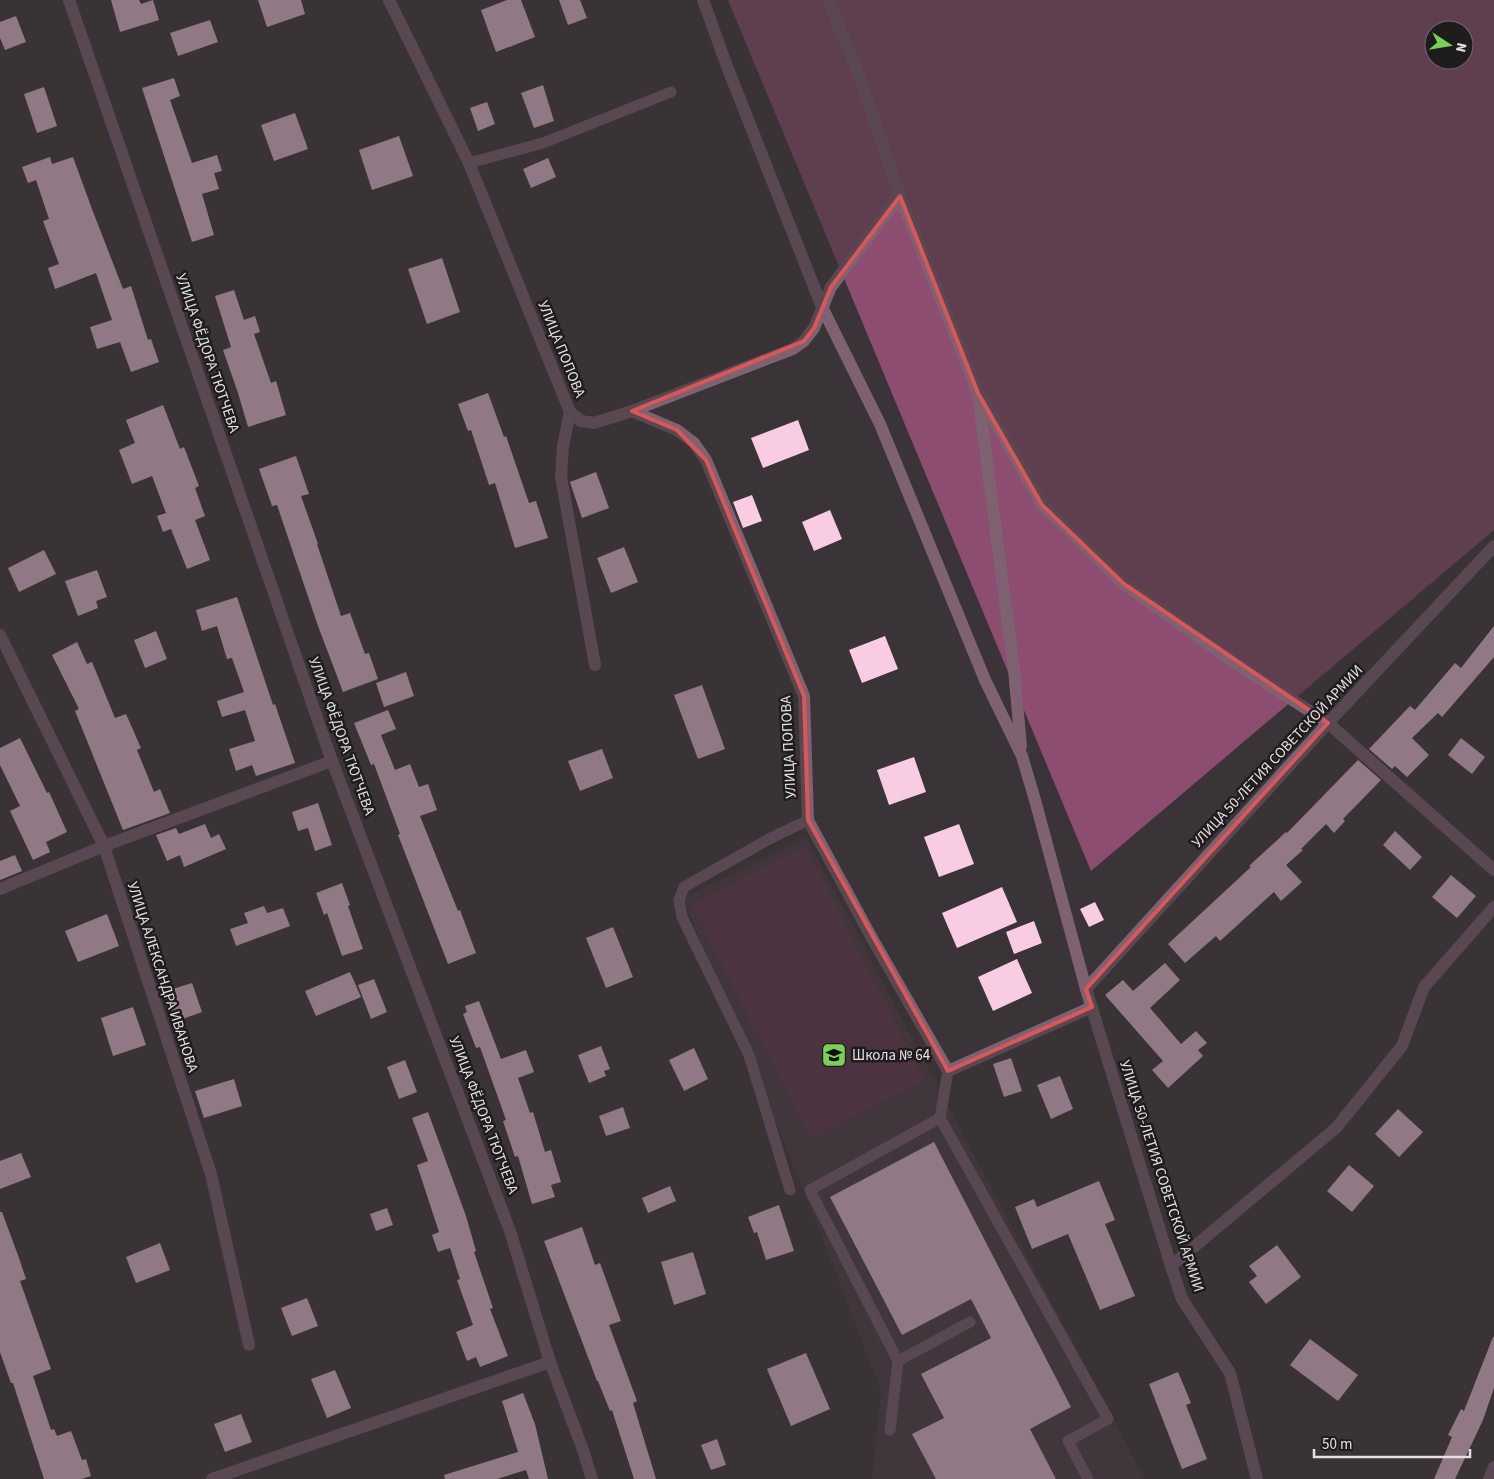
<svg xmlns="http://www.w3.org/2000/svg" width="1494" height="1479" font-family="'Source Sans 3',sans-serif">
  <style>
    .built { fill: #473a41 }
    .green { fill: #5f334b }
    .forest { fill: #8d4d70; fill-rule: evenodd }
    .building { fill: #f8cce2 }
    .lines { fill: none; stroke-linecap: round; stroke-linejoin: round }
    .service { stroke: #7f6271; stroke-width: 11 }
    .minor { stroke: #7f6271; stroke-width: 12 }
    .marked { fill: none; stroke: #da5657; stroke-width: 4; stroke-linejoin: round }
    .labels { text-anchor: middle; stroke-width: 5; stroke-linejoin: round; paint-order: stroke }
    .street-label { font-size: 15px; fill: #e5e0e3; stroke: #1f1c1e }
    .poi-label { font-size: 15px; fill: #e5e0e3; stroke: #1f1c1e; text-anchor: start }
  </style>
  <rect width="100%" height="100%" fill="#3a3337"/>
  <polygon class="built" points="806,837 1145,1479 872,1479 881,1391 812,1211 683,898"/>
  <polygon class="green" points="805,846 925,1080 811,1139 691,905"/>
  <path class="forest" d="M 728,0 L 1494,0 L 1494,530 L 1091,871 ZM 1434,30 L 1464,30 L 1464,60 L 1434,60 Z"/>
  <g class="building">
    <polygon points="111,0 139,0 141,4 153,0 159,20 120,32"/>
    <polygon points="258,0 301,0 305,14 267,27"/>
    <polygon points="507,0 521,0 535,37 496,52 481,10"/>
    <polygon points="559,0 580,0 587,18 568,25"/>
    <polygon points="16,16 26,42 5,50 0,38 0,22"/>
    <polygon points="210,20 218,42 178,56 170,33"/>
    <polygon points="174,78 180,96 170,100 192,163 217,155 222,171 214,173 219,189 202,194 214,235 192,242 142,88"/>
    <polygon points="543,85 554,121 534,128 521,93"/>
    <polygon points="44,87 57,126 37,133 24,94"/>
    <polygon points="487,102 495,124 478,131 470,108"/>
    <polygon points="295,113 308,149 274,161 261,125"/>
    <polygon points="399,136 413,176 372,190 359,150"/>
    <polygon points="50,157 52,164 73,157 92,209 123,289 131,286 148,340 151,339 159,362 131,372 120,342 97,349 90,327 112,320 96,273 55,289 48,268 59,264 43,221 49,219 36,180 28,183 22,167"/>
    <polygon points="548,158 556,177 531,188 523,169"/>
    <polygon points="442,258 460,312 427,324 408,269"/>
    <polygon points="234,290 244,320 255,316 260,332 254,334 271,383 276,381 286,415 248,427 238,393 223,350 231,347 215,296"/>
    <polygon points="488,393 504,437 506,436 529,503 536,501 548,538 515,548 495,483 489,485 471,430 468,431 458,404"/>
    <polygon points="163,405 180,449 184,447 199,486 195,488 205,516 195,520 210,560 187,569 171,529 163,532 157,516 166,513 152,476 132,484 119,450 135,443 126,420"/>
    <polygon points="798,420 809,450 763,468 751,438"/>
    <polygon points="296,456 309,494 301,496 318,544 317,544 341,616 350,613 365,654 369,653 378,679 343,692 318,626 277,505 272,506 259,469"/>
    <polygon points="596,472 609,508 582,518 570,482"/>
    <polygon points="752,495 762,521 743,528 733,502"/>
    <polygon points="830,510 842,539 814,551 802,522"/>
    <polygon points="624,547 638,582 611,593 597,558"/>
    <polygon points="44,550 56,574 19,592 8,568"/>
    <polygon points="97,570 107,597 96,601 98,608 78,616 65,581"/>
    <polygon points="237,597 273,705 275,704 295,763 256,776 252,765 236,771 229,749 255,741 245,710 222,717 217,701 244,692 232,658 227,659 217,626 202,631 196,610"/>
    <polygon points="1494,626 1494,657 1442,717 1438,713 1412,738 1429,755 1407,777 1395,766 1392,769 1369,749 1410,706 1415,710 1455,663 1461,668"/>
    <polygon points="156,631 167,659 145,668 134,640"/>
    <polygon points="885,636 898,669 862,683 849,650"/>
    <polygon points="77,642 87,664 92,662 115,718 126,714 141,748 137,750 154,792 160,789 170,813 123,830 75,711 79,709 52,655"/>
    <polygon points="406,672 414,696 384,707 376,683"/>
    <polygon points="702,685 725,749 698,759 674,695"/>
    <polygon points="388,710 396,729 381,735 395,770 410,764 419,787 428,784 437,810 420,816 458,911 460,910 476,953 448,964 398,835 400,834 374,764 371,765 354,723"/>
    <polygon points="20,738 47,793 49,792 67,832 46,842 50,852 33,860 10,811 20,806 0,765 0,748"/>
    <polygon points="1461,738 1485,757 1472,774 1448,755"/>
    <polygon points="602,749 613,778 580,791 568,761"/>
    <polygon points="914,757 926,792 889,805 877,770"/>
    <polygon points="1358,760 1381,780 1343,819 1345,821 1334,833 1326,824 1301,849 1303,850 1286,865 1302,882 1281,901 1274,892 1220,941 1216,936 1185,963 1168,944 1251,867 1249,866 1286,832 1287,833"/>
    <polygon points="318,803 332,845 315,851 308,828 298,831 292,812"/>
    <polygon points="205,824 211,838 219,834 226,849 184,867 180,855 167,861 156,835 176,828 179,834"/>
    <polygon points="959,824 974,864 939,877 924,837"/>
    <polygon points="1395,831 1422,857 1410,870 1383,845"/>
    <polygon points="15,855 22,871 0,880 0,861"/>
    <polygon points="1451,875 1476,896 1457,918 1432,897"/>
    <polygon points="342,883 350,905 348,906 363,949 342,956 327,913 324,915 316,893"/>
    <polygon points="1002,887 1017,922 957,948 942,913"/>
    <polygon points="1095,902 1104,920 1089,927 1080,909"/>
    <polygon points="264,906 267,913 283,908 290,926 236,946 230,929 248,923 244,913"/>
    <polygon points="107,914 119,946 78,962 65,931"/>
    <polygon points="1034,921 1042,943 1014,954 1006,932"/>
    <polygon points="613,927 633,977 606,988 586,938"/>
    <polygon points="1017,959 1032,993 993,1011 978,977"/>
    <polygon points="1165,963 1180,980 1150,1008 1181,1044 1196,1031 1207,1043 1198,1050 1203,1056 1168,1088 1152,1070 1163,1061 1105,995 1123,980 1133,991"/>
    <polygon points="350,972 361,997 316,1016 305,991"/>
    <polygon points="374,979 387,1012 371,1019 358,985"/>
    <polygon points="192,983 202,1012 174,1022 163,992"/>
    <polygon points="479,1001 501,1059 526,1050 534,1072 518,1078 530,1113 533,1112 545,1152 551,1150 561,1182 551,1185 555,1197 532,1204 518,1156 515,1157 503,1121 506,1120 480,1047 476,1048 463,1014 467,1012 465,1006"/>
    <polygon points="133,1007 146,1045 113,1056 101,1018"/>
    <polygon points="601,1046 610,1069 604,1071 606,1076 589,1083 578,1055"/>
    <polygon points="694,1048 708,1079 684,1091 669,1060"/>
    <polygon points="1011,1058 1022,1091 1004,1097 993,1064"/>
    <polygon points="405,1060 417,1092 399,1099 387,1067"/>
    <polygon points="1060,1076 1073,1109 1051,1119 1037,1085"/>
    <polygon points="234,1079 242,1106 204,1118 195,1091"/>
    <polygon points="623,1107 630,1128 606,1136 599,1116"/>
    <polygon points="1398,1109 1423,1132 1399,1157 1375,1134"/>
    <polygon points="428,1112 466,1216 476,1251 474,1252 493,1308 490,1309 508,1356 480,1367 476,1357 467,1361 456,1332 473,1325 457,1280 460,1279 450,1248 438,1252 432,1235 439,1232 417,1165 428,1161 412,1118"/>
    <polygon points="934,1142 1071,1407 1030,1429 1056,1479 936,1479 912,1434 944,1418 921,1374 991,1338 971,1299 902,1335 830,1197"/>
    <polygon points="21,1153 31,1177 0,1189 0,1161"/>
    <polygon points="1349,1165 1374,1186 1352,1212 1327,1191"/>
    <polygon points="1099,1181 1115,1220 1105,1224 1135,1296 1100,1310 1068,1234 1032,1249 1015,1207 1034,1199 1037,1207"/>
    <polygon points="670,1186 676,1201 648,1213 642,1198"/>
    <polygon points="779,1205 794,1251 766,1260 757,1232 754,1233 748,1217"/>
    <polygon points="387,1208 393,1225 376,1231 370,1214"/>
    <polygon points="0,1212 2,1212 19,1258 26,1279 20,1281 51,1369 33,1376 51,1430 54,1429 57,1436 71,1431 82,1460 86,1459 91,1476 81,1479 44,1479 13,1383 11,1383 0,1352"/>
    <polygon points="582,1227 595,1265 600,1263 621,1321 609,1325 637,1401 633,1403 656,1479 634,1479 612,1410 610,1411 598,1381 597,1381 544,1241"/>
    <polygon points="160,1243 170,1270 136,1283 126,1257"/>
    <polygon points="1277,1245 1301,1277 1266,1304 1249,1282 1257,1276 1249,1266"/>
    <polygon points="693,1252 706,1294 674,1305 661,1262"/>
    <polygon points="307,1298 318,1326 292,1336 281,1308"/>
    <polygon points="1493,1337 1494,1337 1494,1388 1483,1420 1455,1479 1434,1479 1452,1437 1448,1435 1461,1409 1464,1411"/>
    <polygon points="1310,1339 1358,1375 1338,1401 1290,1365"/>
    <polygon points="806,1353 830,1409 791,1426 767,1369"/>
    <polygon points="335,1370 351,1408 327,1418 311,1379"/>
    <polygon points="1178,1372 1191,1403 1186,1405 1207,1459 1182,1469 1149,1384"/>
    <polygon points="523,1393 535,1424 548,1479 529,1479 526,1470 497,1479 445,1479 444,1475 518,1452 502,1401"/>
    <polygon points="241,1414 252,1442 225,1452 214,1424"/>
    <polygon points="717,1439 726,1465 711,1470 701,1445"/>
  </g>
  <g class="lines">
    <g class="service">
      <polyline points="469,163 543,143 671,92"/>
      <polyline points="940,1118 948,1071"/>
      <polyline points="790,1190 749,1055 682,917 679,900 684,887 769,839 808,820"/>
      <polyline points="898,1361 970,1322"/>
      <polyline points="890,1430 898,1361 810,1190 940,1118 1108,1419 1068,1441 1088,1479"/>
    </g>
    <g class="minor">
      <polyline points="69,0 332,761 510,1231 550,1362 583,1450 592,1479"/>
      <polyline points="389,0 469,163 570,412 581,421 594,423 632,411 677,430 694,443 706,460 804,696 808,820 873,940 948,1071 1092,1007"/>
      <polyline points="703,0 728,69 822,307 880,424 985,680 1022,756 1035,800 1086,989 1171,1266 1182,1299 1230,1373 1257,1479"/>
      <polyline points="828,0 857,70 900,196 978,393 1014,670 1021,746"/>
      <polyline points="982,399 1042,505 1124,584 1225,656 1328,723 1494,870"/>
      <polyline points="632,411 793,349 804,341 814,328 831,287 900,196"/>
      <polyline points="570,412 563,446 561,477 595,665"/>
      <polyline points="0,635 104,846 211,1174 249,1345"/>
      <polyline points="0,889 104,846 332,761"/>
      <polyline points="1086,989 1328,723 1494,546"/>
      <polyline points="1171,1266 1336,1128 1402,1046 1424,987 1494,907"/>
      <polyline points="212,1479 550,1362"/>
      <polyline points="1489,1479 1494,1467"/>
    </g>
  </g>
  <path d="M0 0H1494V1479H0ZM 900,196 L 978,393 L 1042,505 L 1124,584 L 1328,723 L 1086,989 L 1092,1007 L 948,1071 L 808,820 L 804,696 L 706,460 L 677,430 L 632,411 L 804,341 L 814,328 L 831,287 Z" fill="#3a3337" fill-opacity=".55" fill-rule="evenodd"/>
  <path class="marked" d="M 900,196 L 978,393 L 1042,505 L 1124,584 L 1328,723 L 1086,989 L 1092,1007 L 948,1071 L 808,820 L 804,696 L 706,460 L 677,430 L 632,411 L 804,341 L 814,328 L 831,287 Z"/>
  <defs>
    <symbol id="school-square" viewBox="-11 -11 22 22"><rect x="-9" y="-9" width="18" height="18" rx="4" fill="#7bd156" stroke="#1f1c1e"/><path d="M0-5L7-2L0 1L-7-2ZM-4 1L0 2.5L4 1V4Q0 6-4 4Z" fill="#111"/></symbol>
  </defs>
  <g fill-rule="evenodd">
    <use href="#school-square" x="820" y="1041" width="28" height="28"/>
  </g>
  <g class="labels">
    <g class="street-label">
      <text transform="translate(562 349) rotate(68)" y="5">УЛИЦА ПОПОВА</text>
      <text transform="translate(208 353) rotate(71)" y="5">УЛИЦА ФЁДОРА ТЮТЧЕВА</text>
      <text transform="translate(342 736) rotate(70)" y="5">УЛИЦА ФЁДОРА ТЮТЧЕВА</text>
      <text transform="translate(788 747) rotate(-93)" y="5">УЛИЦА ПОПОВА</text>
      <text transform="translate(1277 756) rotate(-47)" y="5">УЛИЦА 50-ЛЕТИЯ СОВЕТСКОЙ АРМИИ</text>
      <text transform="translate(163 977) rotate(72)" y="5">УЛИЦА АЛЕКСАНДРА ИВАНОВА</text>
      <text transform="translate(484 1115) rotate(69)" y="5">УЛИЦА ФЁДОРА ТЮТЧЕВА</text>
      <text transform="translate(1162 1176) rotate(72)" y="5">УЛИЦА 50-ЛЕТИЯ СОВЕТСКОЙ АРМИИ</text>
    </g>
    <g class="poi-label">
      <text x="852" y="1060">Школа № 64</text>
    </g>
  </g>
  <g transform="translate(1449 45) rotate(102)"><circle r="24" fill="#1f1c1e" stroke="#6e6a6d"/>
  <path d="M0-4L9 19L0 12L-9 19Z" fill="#7bd156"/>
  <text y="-8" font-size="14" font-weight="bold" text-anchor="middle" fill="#e5e0e3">N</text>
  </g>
  <path d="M1314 1449v8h156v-8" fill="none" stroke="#e5e0e3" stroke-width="2.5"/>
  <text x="1322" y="1449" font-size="15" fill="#e5e0e3" stroke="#1f1c1e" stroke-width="4" paint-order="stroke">50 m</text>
</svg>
